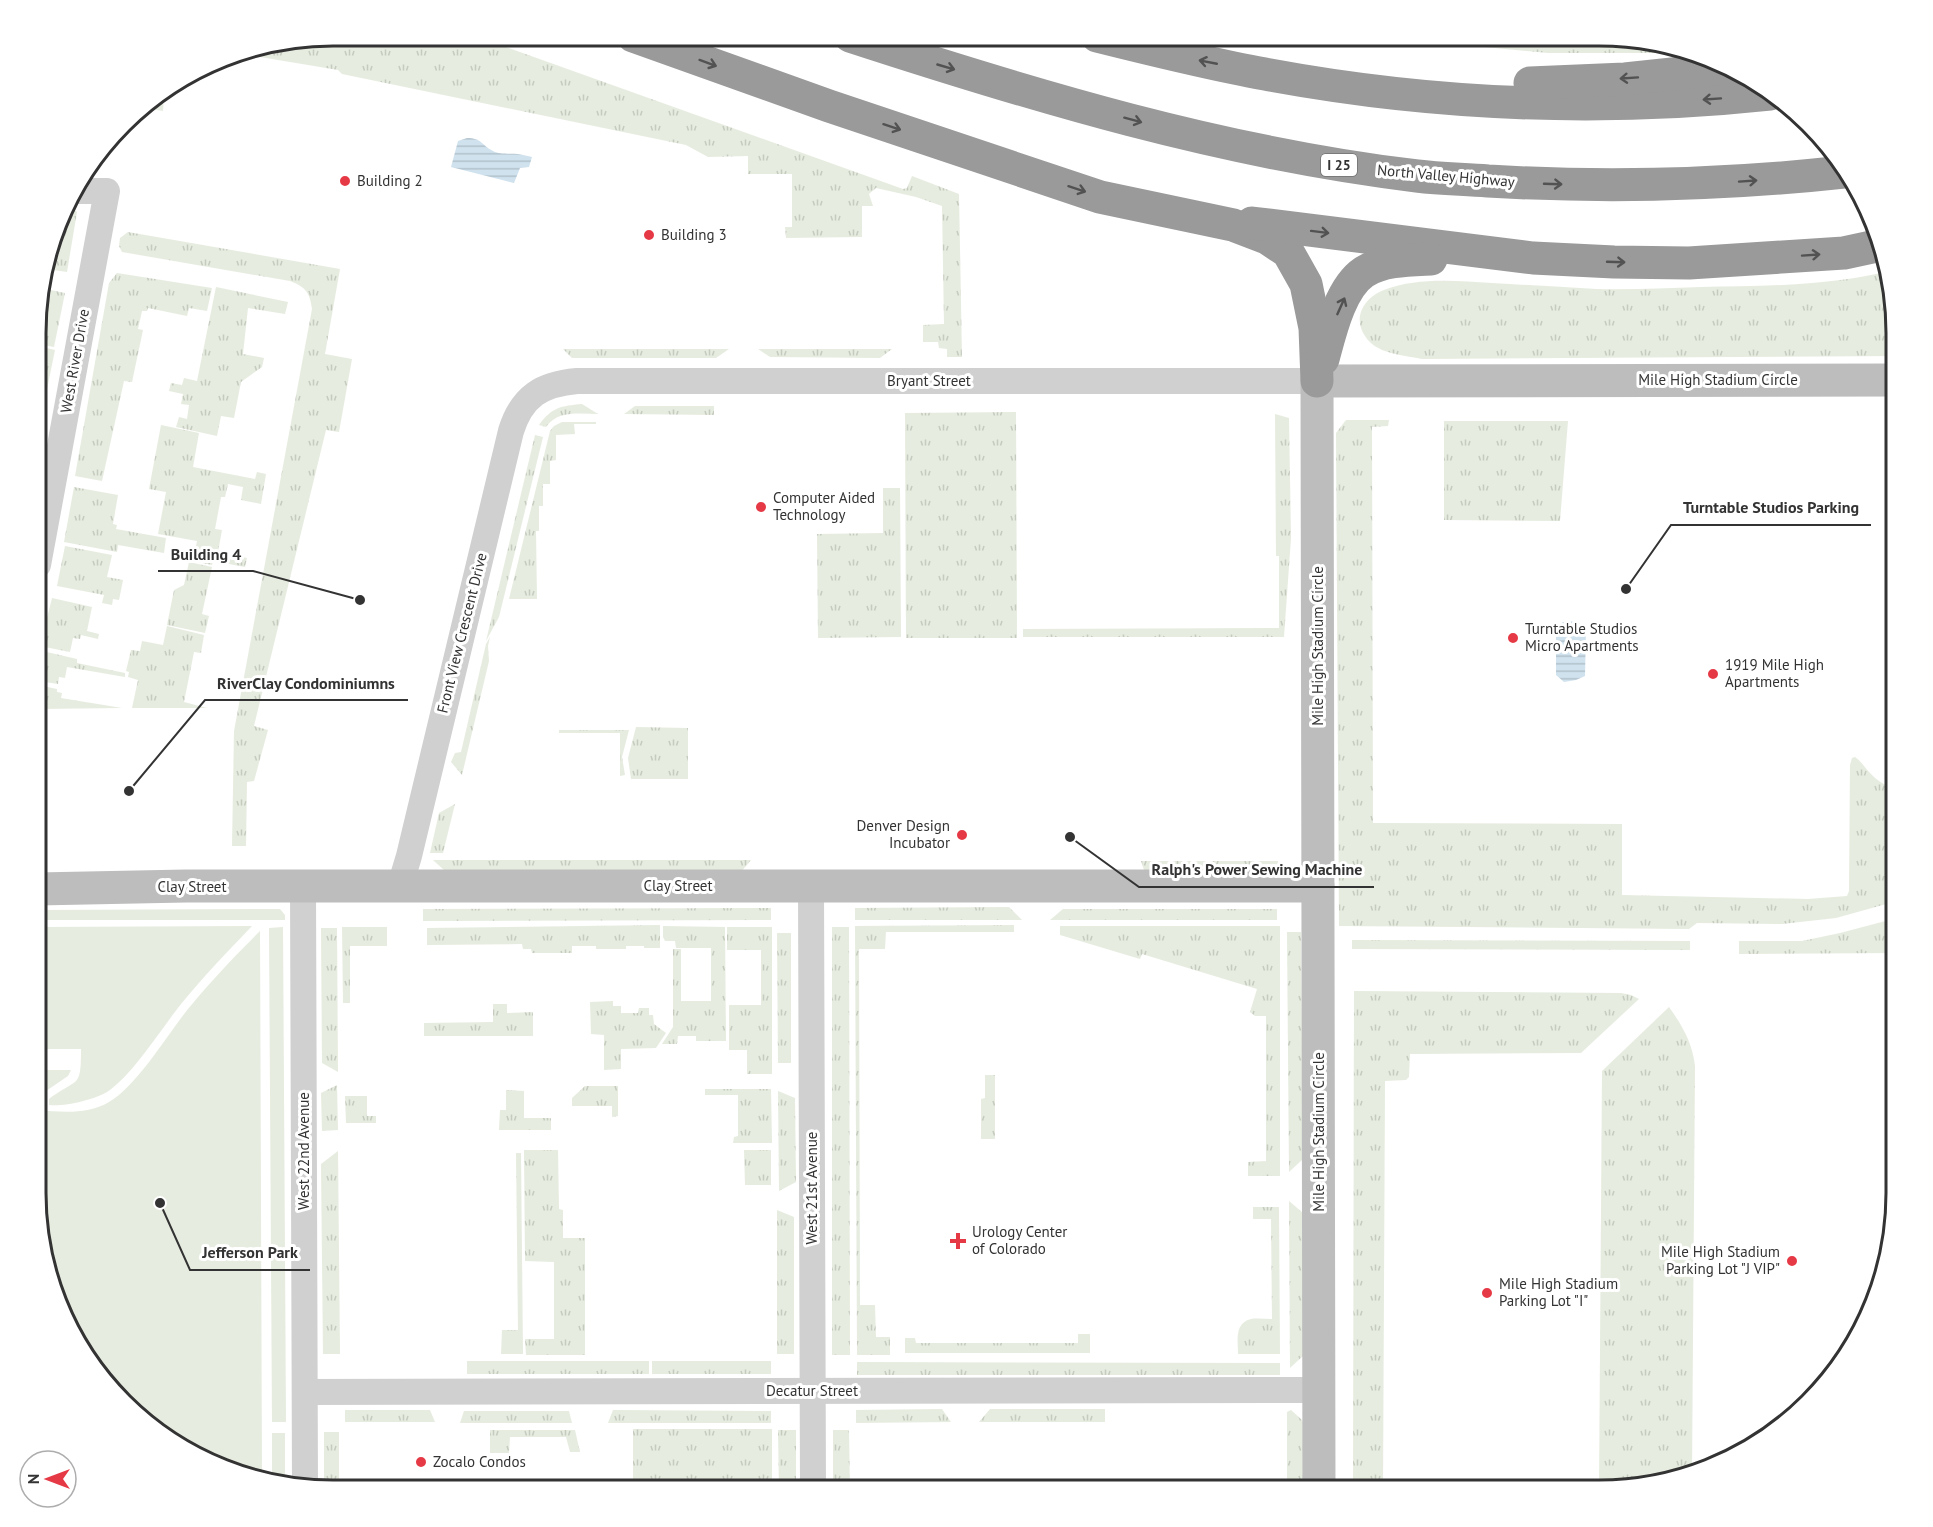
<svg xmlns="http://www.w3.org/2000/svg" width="1933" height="1527" font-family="'PT Sans',sans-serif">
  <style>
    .grass { fill: url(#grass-tufts) }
    .park { fill: #e6ecdf }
    .water { fill: url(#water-rules) }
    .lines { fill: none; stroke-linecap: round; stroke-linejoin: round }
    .street { stroke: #d0d0d0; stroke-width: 26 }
    .secondary { stroke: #bdbdbd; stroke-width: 33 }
    .highway { stroke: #9a9a9a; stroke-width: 33 }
    .oneway { stroke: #525252 }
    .poi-dot { fill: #e63946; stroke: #fff; stroke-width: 2 }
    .labels { text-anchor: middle; stroke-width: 6; stroke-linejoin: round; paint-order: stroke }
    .shield { fill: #fff; stroke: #707070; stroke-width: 1.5 }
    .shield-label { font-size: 14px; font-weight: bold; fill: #333 }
    .street-label { font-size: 15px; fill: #333; stroke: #fff }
    .poi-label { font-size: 15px; fill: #333; stroke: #fff; text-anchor: start }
    .rim { fill: none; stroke: #333; stroke-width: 3 }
    .leader { fill: none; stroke: #333; stroke-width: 2 }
    .callout-dot { fill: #333; stroke: #fff; stroke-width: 2 }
    .callout-label { font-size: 16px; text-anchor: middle; font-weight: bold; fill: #333; stroke: #fff; stroke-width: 6; stroke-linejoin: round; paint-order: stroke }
  </style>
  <defs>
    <pattern id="grass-tufts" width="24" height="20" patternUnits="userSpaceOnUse" patternTransform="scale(1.5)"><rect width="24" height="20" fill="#e6ecdf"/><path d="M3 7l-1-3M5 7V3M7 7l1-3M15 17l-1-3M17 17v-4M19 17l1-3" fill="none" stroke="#c6cbc0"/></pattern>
    <pattern id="water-rules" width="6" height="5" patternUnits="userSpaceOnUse" patternTransform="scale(1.5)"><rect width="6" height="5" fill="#cfe2ee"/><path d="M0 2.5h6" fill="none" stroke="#b2c2cd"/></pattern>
  </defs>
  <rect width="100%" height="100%" fill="#fff"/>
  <g class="grass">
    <polygon points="333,36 475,36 903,189 907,188 912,176 959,194 962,357 947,357 947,349 939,348 938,342 923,342 923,325 944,324 942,206 916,197 876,188 869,194 873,206 862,206 862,237 786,238 785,227 792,227 792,174 748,174 748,156 708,157 686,145 342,74 338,70 236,53"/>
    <polygon points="1369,36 1619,37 1691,53 1548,53"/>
    <polygon points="164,94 163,111 146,108 144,106"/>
    <polygon points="69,206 77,212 67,272 47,269"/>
    <path d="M 128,232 L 340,269 L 325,354 L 352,359 L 339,432 L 326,430 L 254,726 L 268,730 L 254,781 L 247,782 L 246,846 L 232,846 L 234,731 L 312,309 C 310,293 306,287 290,281 L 122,252 L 119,246 L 120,238 Z"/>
    <path d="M 1890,271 L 1897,333 L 1897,356 L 1422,359 C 1403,355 1376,354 1365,336 C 1352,317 1365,297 1384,290 C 1418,277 1456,281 1492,283 C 1527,285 1561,287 1596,289 C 1631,290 1666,288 1701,287 C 1764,286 1827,286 1890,271 Z"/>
    <polygon points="117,273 212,288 207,311 189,308 187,316 148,308 147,311 142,311 138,329 143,330 132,382 124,381 102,481 75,476 109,283"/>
    <polygon points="216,287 288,302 285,314 248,308 243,354 264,358 262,367 241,382 234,418 221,416 217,436 176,427 179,417 187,419 189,405 181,404 183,394 169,391 171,383 182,385 184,378 197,381"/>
    <polygon points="46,289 65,293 54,347 38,344 39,328"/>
    <polygon points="38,346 55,350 38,433"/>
    <polygon points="563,349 729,349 716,358 572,358"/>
    <polygon points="758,349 892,349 880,358 770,357"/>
    <path d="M 582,404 L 598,414 C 579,414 558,410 546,427 L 539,425 C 552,407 561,406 582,404 Z"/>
    <polygon points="635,406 714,406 714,415 624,414"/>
    <polygon points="1016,412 1017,638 906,638 905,413"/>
    <polygon points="1275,414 1289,418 1291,538 1284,637 1023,637 1023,629 1279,628 1279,556 1276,556"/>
    <path d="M 1346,420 L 1389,420 L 1388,426 L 1372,427 L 1373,823 L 1622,824 L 1622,895 L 1808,899 L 1847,896 L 1849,891 L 1850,765 L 1852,758 L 1855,757 C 1862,762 1864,767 1870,773 C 1877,781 1886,786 1897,790 L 1897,901 L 1836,918 L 1782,924 L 1697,923 L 1689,929 L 1339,926 L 1336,433 Z"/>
    <polygon points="1444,421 1568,421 1560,521 1444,520"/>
    <polygon points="1889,421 1897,421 1897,483 1890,469"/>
    <polygon points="562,422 596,422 596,424 574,424 575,434 556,435 556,460 550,461 550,484 543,484 543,506 539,506 539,531 536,531 537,599 509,599 550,431 554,426"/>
    <polygon points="161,425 199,433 193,467 255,479 257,472 266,474 261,504 241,500 243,487 228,484 225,497 221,497 215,529 222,530 218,552 247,558 245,567 213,561 212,565 193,561 197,541 158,534 166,492 149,489"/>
    <polygon points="535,435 543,437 499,617 486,641"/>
    <polygon points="74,487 118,495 113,524 117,525 116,529 166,538 164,553 118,545 117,552 64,542"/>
    <polygon points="883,488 900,488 901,637 818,638 817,534 883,533"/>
    <polygon points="65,546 112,555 107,577 123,580 119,600 113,599 112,605 102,603 104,595 57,586"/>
    <polygon points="189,562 212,567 202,614 209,616 205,633 167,625 174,590 184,585"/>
    <polygon points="52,598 92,607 87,631 99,634 98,639 81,635 80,639 73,638 70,652 40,646"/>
    <polygon points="167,626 204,635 201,653 194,652 184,702 207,708 132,708 138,680 128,677 129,672 126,671 131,650 140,651 142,641 163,645"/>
    <polygon points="490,637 488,646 489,661 462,775 451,762 455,753 461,752 486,644"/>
    <polygon points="38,650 77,659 77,663 125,673 125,677 67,667 65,678 59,677 58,684 38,681"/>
    <polygon points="38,685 57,689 57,692 62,693 61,698 122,708 38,709"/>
    <polygon points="636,727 688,728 688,779 631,779 628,758"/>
    <polygon points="559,730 629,730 622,757 625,775 620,776 620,733 559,733"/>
    <polygon points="455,804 443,853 430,853 439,813"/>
    <polygon points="433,860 751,860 741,872 445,871"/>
    <polygon points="1141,861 1278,861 1278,873 1145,873"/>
    <polygon points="1009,907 1022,920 855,920 855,908"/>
    <polygon points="771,908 771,920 423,921 423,909"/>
    <polygon points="1063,909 1277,909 1277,920 1050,920"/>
    <polygon points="1897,918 1897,953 1739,954 1739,941 1802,941 1840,933"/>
    <polygon points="660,925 660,948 644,948 644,946 626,946 626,949 596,949 596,946 572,946 572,953 532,953 531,949 523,949 522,944 427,945 427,928"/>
    <polygon points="1014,925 1014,932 886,932 885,949 859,949 860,1305 875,1305 876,1337 890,1337 890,1355 857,1355 855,926"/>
    <polygon points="663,926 725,927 726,1041 696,1041 696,1036 678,1036 677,1044 662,1044 673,1027 673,949 681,949 681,1001 711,1001 711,948 676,948 675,941 665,941 663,937"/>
    <polygon points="1060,926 1280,926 1280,1176 1248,1176 1248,1162 1266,1161 1266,1016 1255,1016 1250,1012 1257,989 1142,954 1140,959 1060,935"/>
    <polygon points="342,927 387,927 387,946 350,946 350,1003 343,1003"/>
    <polygon points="727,927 772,927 772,1074 747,1074 747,1050 729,1050 729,1005 761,1005 761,950 727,950"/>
    <polygon points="832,927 849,927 850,1355 832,1355"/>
    <polygon points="321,928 337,928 338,1072 322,1063"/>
    <polygon points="1287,932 1301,932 1303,1159 1289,1172"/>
    <polygon points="777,933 791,933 791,1063 778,1063"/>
    <polygon points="1352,940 1690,941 1690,950 1352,949"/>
    <polygon points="1354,991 1621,993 1631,995 1639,999 1581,1053 1410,1054 1409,1077 1406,1080 1385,1081 1383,1491 1353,1491"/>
    <polygon points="613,1001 613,1006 621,1006 621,1013 638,1013 639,1008 649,1008 649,1015 653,1015 654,1024 666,1033 656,1048 621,1049 621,1069 604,1070 604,1035 591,1034 590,1002"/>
    <polygon points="493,1004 507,1004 507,1013 533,1012 533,1036 424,1036 424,1023 493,1022"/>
    <path d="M 1669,1007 C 1683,1027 1692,1042 1695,1066 L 1692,1473 L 1599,1491 L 1602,1071 Z"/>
    <polygon points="985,1075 995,1075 995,1139 981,1139 981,1099 985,1098"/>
    <polygon points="337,1085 338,1130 322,1131 321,1093"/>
    <polygon points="585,1086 618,1086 618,1116 612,1117 612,1106 572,1106 572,1098"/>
    <polygon points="705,1089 771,1089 772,1143 733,1143 734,1137 738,1136 738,1095 705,1095"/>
    <polygon points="506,1090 524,1091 524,1118 551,1118 551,1130 499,1130 500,1110 506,1110"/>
    <polygon points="778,1091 795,1098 796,1182 779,1191"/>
    <polygon points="345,1096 367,1096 367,1116 376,1116 376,1123 346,1123"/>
    <polygon points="524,1150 558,1150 559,1209 563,1210 563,1238 585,1238 585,1355 526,1355 525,1339 554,1339 554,1262 525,1261"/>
    <polygon points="744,1150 771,1150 771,1185 745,1185"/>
    <polygon points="338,1151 340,1354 323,1354 321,1164"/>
    <polygon points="516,1153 521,1153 523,1354 501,1354 502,1330 518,1330"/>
    <polygon points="1289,1201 1303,1213 1304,1355 1290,1368"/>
    <path d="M 1253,1207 L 1279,1207 L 1280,1354 L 1238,1354 C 1238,1341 1234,1323 1251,1319 C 1257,1318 1265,1319 1272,1319 L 1271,1219 L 1253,1219 Z"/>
    <polygon points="777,1210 794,1217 794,1354 777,1354"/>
    <polygon points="1078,1334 1090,1334 1090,1353 905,1353 905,1338 915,1338 916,1343 1078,1343"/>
    <rect x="467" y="1361" width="182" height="13"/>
    <rect x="652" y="1361" width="119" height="13"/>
    <polygon points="857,1362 1280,1363 1280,1375 857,1375"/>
    <polygon points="942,1409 951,1422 856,1423 856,1410"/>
    <polygon points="990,1409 1105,1409 1105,1422 979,1422"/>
    <polygon points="345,1410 430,1410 435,1422 345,1422"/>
    <polygon points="613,1410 771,1411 771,1423 608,1423"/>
    <polygon points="1291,1410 1302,1420 1304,1426 1304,1491 1287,1491 1287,1412"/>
    <polygon points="464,1411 569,1411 572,1423 460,1423"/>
    <polygon points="633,1429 772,1429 772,1491 753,1491 753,1479 633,1479"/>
    <polygon points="490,1430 575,1430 580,1452 570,1452 566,1437 510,1437 509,1453 490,1453"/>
    <polygon points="778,1430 796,1430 796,1491 779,1491"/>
    <polygon points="833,1430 849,1430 850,1491 833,1491"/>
    <rect x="324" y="1432" width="15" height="58"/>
  </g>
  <g class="park">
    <polygon points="280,909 285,915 285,920 37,920 37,910"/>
    <path d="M 252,926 C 228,951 203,977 181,1004 C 161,1029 132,1076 107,1092 C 94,1100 63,1107 49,1105 L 49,1099 C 78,1077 81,1090 81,1049 L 37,1049 L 37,927 Z"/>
    <polygon points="283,927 286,1422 272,1422 269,928"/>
    <path d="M 260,931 L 262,1478 L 219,1468 L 137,1417 L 67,1325 L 37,1213 L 37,1110 C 61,1112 87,1115 109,1102 C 136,1087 168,1034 188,1009 C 211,981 235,956 260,931 Z"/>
    <polygon points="37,1054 37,1070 71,1070 68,1076 43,1093 37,1103"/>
    <polygon points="272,1433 285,1433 285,1484 272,1480"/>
  </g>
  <g class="water">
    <path d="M 467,138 C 482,138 481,145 493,151 C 500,155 510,153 518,154 C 523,155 528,156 532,157 L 529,167 L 520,168 L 514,183 L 451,167 L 458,141 Z"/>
    <polygon points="1575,621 1586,627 1585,676 1576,680 1564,682 1556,675 1556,627 1563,622"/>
  </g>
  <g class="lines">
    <g class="street">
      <polyline points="38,565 107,191 74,191"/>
      <polyline points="303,886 305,1488"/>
      <path d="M 400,886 L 409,856 L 511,431 C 522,396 542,384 577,381 L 1317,381"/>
      <polyline points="811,886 813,1491"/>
      <polyline points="305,1392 1319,1390"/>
    </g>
    <g class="secondary">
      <polyline points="37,889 186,886 1318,886"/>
      <polyline points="1319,1491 1317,381 1897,380"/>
    </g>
    <g class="highway">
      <polyline points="633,36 829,106 1100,197 1233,225 1267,238 1288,252 1306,284 1315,328 1317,381"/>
      <path d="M 850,36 C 1034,96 1224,153 1417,176 C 1441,179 1464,179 1488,181 C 1607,188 1725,185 1844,172"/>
      <path d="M 1097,36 C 1153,50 1209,64 1265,74 C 1431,105 1602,112 1770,94"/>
      <polyline points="1530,83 1625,79 1729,68"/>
      <polyline points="1252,223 1533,258 1614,262 1689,263 1844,253 1881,245"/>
      <path d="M 1323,359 C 1330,333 1340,288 1364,272 C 1383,260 1409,260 1431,259"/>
    </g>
  </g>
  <defs><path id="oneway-shaft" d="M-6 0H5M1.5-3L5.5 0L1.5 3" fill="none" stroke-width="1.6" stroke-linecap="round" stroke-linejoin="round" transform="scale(1.5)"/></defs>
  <g class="oneway">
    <use href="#oneway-shaft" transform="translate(1208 62) rotate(-169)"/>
    <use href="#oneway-shaft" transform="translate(708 63) rotate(20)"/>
    <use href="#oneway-shaft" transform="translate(946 67) rotate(16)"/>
    <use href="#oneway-shaft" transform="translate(1629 78) rotate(176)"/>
    <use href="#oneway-shaft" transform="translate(1712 99) rotate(176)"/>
    <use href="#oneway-shaft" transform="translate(1133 120) rotate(15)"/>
    <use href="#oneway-shaft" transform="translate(892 127) rotate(18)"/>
    <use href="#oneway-shaft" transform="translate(1748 181) rotate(-4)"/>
    <use href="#oneway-shaft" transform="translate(1553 184) rotate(2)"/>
    <use href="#oneway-shaft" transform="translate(1077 189) rotate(18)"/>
    <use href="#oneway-shaft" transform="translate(1320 232) rotate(7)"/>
    <use href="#oneway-shaft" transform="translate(1811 255) rotate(-4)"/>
    <use href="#oneway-shaft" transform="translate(1616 262) rotate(2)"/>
    <use href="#oneway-shaft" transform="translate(1341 306) rotate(-66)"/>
  </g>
  <g class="poi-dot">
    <circle cx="345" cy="181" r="6"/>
    <circle cx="649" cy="235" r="6"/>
    <circle cx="761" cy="507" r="6"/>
    <circle cx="1513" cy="638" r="6"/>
    <circle cx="1713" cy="674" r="6"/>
    <circle cx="962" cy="835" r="6"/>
    <path d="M955 1232h6v6h6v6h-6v6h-6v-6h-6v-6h6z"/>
    <circle cx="1792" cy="1261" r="6"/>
    <circle cx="1487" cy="1293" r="6"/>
    <circle cx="421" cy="1462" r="6"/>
  </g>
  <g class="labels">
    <rect class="shield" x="1321" y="154" width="36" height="22" rx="4.5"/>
    <g class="shield-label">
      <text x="1339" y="170">I 25</text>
    </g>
    <g class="street-label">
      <text transform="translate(1446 176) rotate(5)" y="5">North Valley Highway</text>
      <text transform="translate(75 361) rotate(-80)" y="5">West River Drive</text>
      <text x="1718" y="385">Mile High Stadium Circle</text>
      <text x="929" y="386">Bryant Street</text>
      <text transform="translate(462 633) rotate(-76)" y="5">Front View Crescent Drive</text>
      <text transform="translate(1318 646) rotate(-90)" y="5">Mile High Stadium Circle</text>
      <text x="678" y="891">Clay Street</text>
      <text x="192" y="892">Clay Street</text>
      <text transform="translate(1319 1132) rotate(-90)" y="5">Mile High Stadium Circle</text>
      <text transform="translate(304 1151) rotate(-90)" y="5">West 22nd Avenue</text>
      <text transform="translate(812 1188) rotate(-90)" y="5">West 21st Avenue</text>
      <text x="812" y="1396">Decatur Street</text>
    </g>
    <g class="poi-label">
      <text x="357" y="186">Building 2</text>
      <text x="661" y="240">Building 3</text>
      <text x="773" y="503">Computer Aided<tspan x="773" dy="17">Technology</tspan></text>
      <text x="1525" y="634">Turntable Studios<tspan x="1525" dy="17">Micro Apartments</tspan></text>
      <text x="1725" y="670">1919 Mile High<tspan x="1725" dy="17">Apartments</tspan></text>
      <text x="950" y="831" text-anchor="end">Denver Design<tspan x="950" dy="17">Incubator</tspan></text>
      <text x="972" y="1237">Urology Center<tspan x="972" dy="17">of Colorado</tspan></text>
      <text x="1780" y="1257" text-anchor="end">Mile High Stadium<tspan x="1780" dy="17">Parking Lot "J VIP"</tspan></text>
      <text x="1499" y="1289">Mile High Stadium<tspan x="1499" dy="17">Parking Lot "I"</tspan></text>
      <text x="433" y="1467">Zocalo Condos</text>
    </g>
  </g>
  <path d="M0 0H1933V1527H0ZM333 46H1599A287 287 0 0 1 1886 333V1193A287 287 0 0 1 1599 1480H333A287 287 0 0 1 46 1193V333A287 287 0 0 1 333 46Z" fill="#fff" fill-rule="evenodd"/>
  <path class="rim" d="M333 46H1599A287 287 0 0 1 1886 333V1193A287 287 0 0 1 1599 1480H333A287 287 0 0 1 46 1193V333A287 287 0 0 1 333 46Z"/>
  <path class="leader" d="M1626 589L1671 525H1871M360 600L253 571H158M129 791L205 700H408M1070 837L1139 887H1374M160 1203L190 1270H310"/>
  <g class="callout-dot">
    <circle cx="1626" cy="589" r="6"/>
    <circle cx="360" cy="600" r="6"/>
    <circle cx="129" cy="791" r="6"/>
    <circle cx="1070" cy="837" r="6"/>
    <circle cx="160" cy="1203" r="6"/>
  </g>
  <g class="callout-label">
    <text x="1771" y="513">Turntable Studios Parking</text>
    <text x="206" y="560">Building 4</text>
    <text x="306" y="689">RiverClay Condominiumns</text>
    <text x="1257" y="875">Ralph's Power Sewing Machine</text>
    <text x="250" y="1258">Jefferson Park</text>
  </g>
  <g transform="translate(48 1479) rotate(270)"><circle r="28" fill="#ffffff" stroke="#adadad" stroke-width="1.5"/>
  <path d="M0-4.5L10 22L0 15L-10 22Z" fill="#e63946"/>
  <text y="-9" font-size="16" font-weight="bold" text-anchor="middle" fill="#333333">N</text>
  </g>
</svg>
